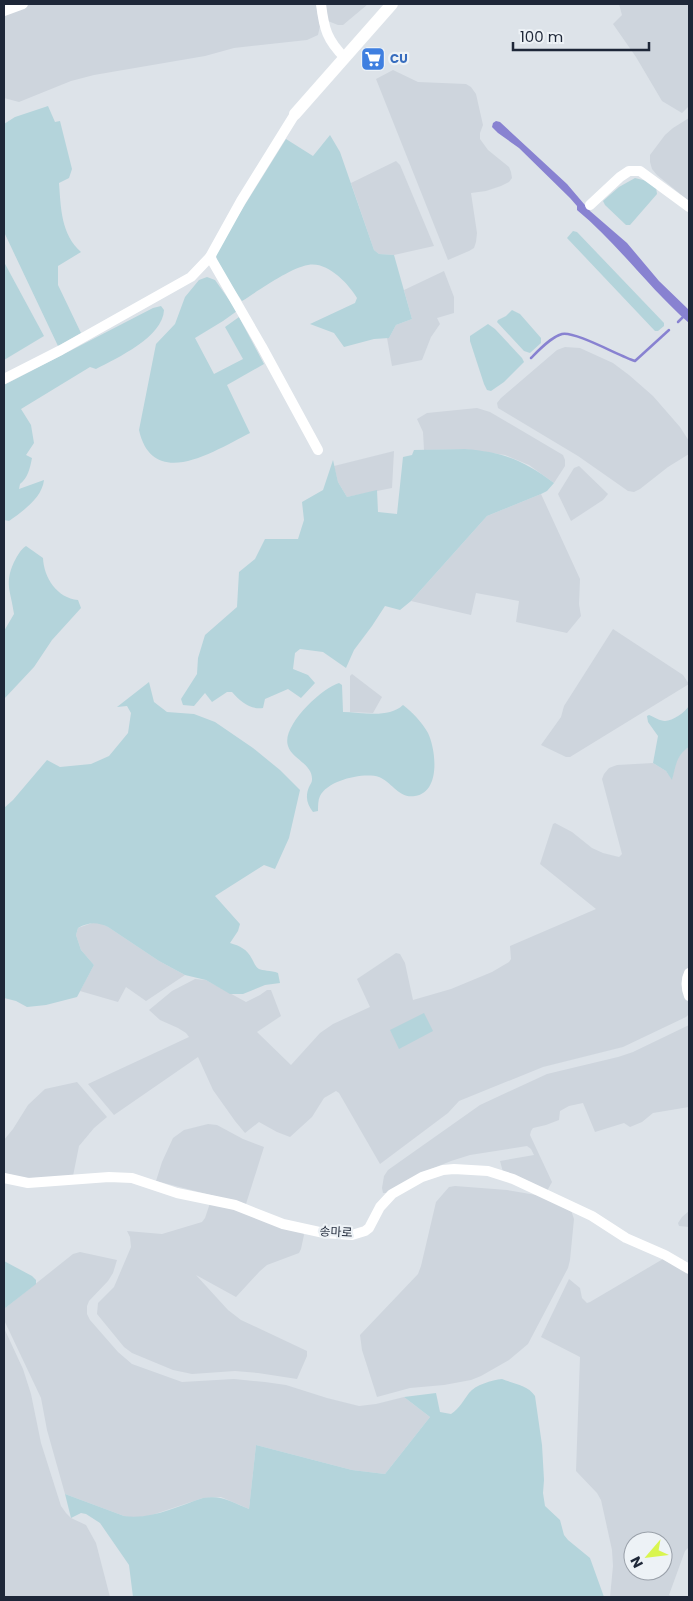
<svg xmlns="http://www.w3.org/2000/svg" width="693" height="1601" font-family="Poppins,'Noto Sans KR',sans-serif">
  <style>
    .built { fill: #ced5dd; fill-rule: evenodd }
    .green { fill: #b4d4db }
    .water { fill: #8882d1 }
    .lines { fill: none; stroke-linecap: round; stroke-linejoin: round }
    .stream { stroke: #8882d1; stroke-width: 2.5 }
    .minor { stroke: #fff; stroke-width: 10 }
    .tertiary { stroke: #fff; stroke-width: 12 }
    .labels { text-anchor: middle; stroke-width: 4.5; stroke-linejoin: round; paint-order: stroke }
    .shop-label { font-size: 12px; font-weight: bold; fill: #366cbe; stroke: #edf2f6; text-anchor: start }
    .street-label { font-size: 12px; fill: #1e2738; stroke: #edf2f6 }
  </style>
  <rect width="100%" height="100%" fill="#dde3e9"/>
  <g class="built">
    <polygon points="4,4 316,4 320,26 318,35 307,40 234,48 205,56 94,75 71,81 19,102 4,98"/>
    <polygon points="325,4 368,4 343,25 338,25 328,21"/>
    <polygon points="619,4 689,4 689,106 682,113 662,101 636,57 613,24 622,15"/>
    <polygon points="393,70 418,82 466,84 471,87 476,94 483,125 480,133 480,139 488,150 509,167 511,172 512,178 509,182 501,186 486,191 471,193 477,233 476,242 474,248 469,251 448,260 376,79"/>
    <polygon points="689,118 689,201 657,175 652,169 650,162 650,155 665,135 673,128"/>
    <polygon points="396,161 400,165 434,246 394,255 379,254 374,250 351,183"/>
    <polygon points="444,271 454,297 454,313 437,318 440,324 431,337 422,360 392,366 387,338 389,338 396,325 412,319 404,290"/>
    <polygon points="565,347 580,348 613,363 629,375 653,396 680,427 689,441 689,454 668,467 640,489 634,492 628,491 578,456 498,408 497,403 501,398 557,350"/>
    <polygon points="477,408 490,412 563,455 565,460 565,466 554,483 529,465 505,455 465,449 424,450 423,432 417,419 427,413"/>
    <polygon points="394,451 392,488 347,497 338,482 334,466"/>
    <polygon points="579,466 608,494 603,500 571,521 558,494 574,468"/>
    <polygon points="541,494 580,579 579,604 581,616 567,633 516,622 519,601 476,593 471,615 411,601 487,516"/>
    <polygon points="613,629 683,675 689,684 570,757 566,757 541,745 561,717 564,706"/>
    <polygon points="352,674 382,697 373,713 350,712 350,676"/>
    <polygon points="689,747 689,967 684,977 684,992 689,1004 689,1014 686,1017 623,1047 543,1067 459,1101 448,1113 380,1164 339,1093 336,1091 324,1098 312,1117 290,1137 277,1132 259,1122 245,1133 235,1121 213,1090 198,1057 114,1115 88,1084 189,1037 186,1033 178,1028 160,1020 149,1010 172,991 195,979 206,980 246,1002 260,995 267,990 271,990 281,1016 257,1032 291,1065 320,1033 333,1024 370,1007 357,979 396,953 400,954 405,963 413,1000 451,989 492,972 509,962 511,959 510,946 596,909 540,864 553,824 555,823 572,832 592,848 603,853 619,857 622,854 602,779 604,774 609,768 617,765 653,763 666,771 672,779 677,757 681,752"/>
    <polygon points="92,923 100,923 108,927 159,961 185,975 146,1001 126,987 118,1002 80,991 94,965 81,950 76,935 78,928"/>
    <polygon points="689,1025 689,1107 653,1113 642,1122 630,1127 624,1123 595,1132 583,1103 569,1106 560,1111 559,1120 546,1125 533,1128 531,1131 530,1135 552,1182 547,1191 503,1172 500,1161 534,1155 531,1149 527,1146 470,1155 451,1161 431,1169 387,1193 383,1193 382,1188 384,1176 388,1170 480,1105 547,1074 618,1057 633,1052"/>
    <polygon points="77,1082 107,1117 94,1128 79,1146 73,1176 30,1179 4,1173 4,1140 13,1129 28,1105 45,1089"/>
    <polygon points="208,1124 217,1125 243,1139 264,1147 246,1204 156,1181 162,1162 173,1138 184,1130"/>
    <polygon points="455,1186 507,1190 542,1196 571,1210 574,1219 570,1260 568,1268 528,1344 509,1360 481,1376 471,1380 444,1385 410,1388 377,1397 362,1350 360,1335 418,1274 421,1266 436,1202 449,1187"/>
    <polygon points="210,1203 235,1209 303,1232 304,1235 301,1249 299,1253 267,1265 260,1271 236,1297 196,1275 228,1310 241,1320 307,1351 307,1356 297,1379 258,1373 235,1371 192,1374 173,1370 132,1353 124,1347 97,1314 98,1303 114,1287 131,1247 130,1237 127,1231 162,1234 202,1222 205,1218"/>
    <polygon points="689,1211 689,1227 679,1226 678,1223 682,1217"/>
    <polygon points="80,1252 117,1260 113,1273 108,1281 89,1301 87,1306 87,1314 90,1320 118,1352 132,1364 182,1382 234,1379 265,1382 286,1385 327,1398 359,1406 376,1404 404,1397 430,1417 385,1474 352,1470 256,1445 249,1509 221,1497 203,1498 149,1516 132,1518 124,1516 65,1494 47,1430 41,1398 4,1320 4,1309 73,1254"/>
    <path d="M 663,1259 L 673,1263 L 689,1274 L 689,1547 L 685,1551 L 669,1595 L 672,1597 L 610,1597 L 613,1566 L 612,1550 L 601,1500 L 597,1493 L 576,1471 L 580,1357 L 541,1337 L 569,1279 L 580,1288 L 582,1298 L 587,1303 L 590,1302 ZM 633,1541 L 663,1541 L 663,1571 L 633,1571 Z"/>
    <polygon points="4,1328 23,1369 31,1394 41,1443 61,1506 66,1513 71,1518 86,1525 96,1543 110,1597 4,1597"/>
  </g>
  <g class="green">
    <path d="M 48,106 L 55,122 L 60,121 L 72,169 L 69,178 L 59,183 C 61,209 61,234 81,252 L 58,266 L 58,285 L 81,333 L 58,346 L 4,232 L 4,124 L 15,117 Z"/>
    <path d="M 330,135 L 340,152 L 374,250 L 379,254 L 394,255 L 412,319 L 396,325 L 389,338 L 374,339 L 344,347 L 334,333 L 310,324 L 355,303 L 357,298 C 348,283 327,261 308,265 C 290,268 258,291 242,301 L 218,266 L 216,255 L 223,240 L 286,139 L 313,156 Z"/>
    <polygon points="635,178 647,181 656,187 657,194 630,225 626,225 605,205 603,201 619,187"/>
    <polygon points="573,231 577,232 664,323 664,326 658,331 655,331 567,238"/>
    <polygon points="4,262 44,336 4,360"/>
    <path d="M 207,277 L 215,280 L 237,311 L 223,321 L 195,338 L 214,374 L 243,359 L 225,327 L 239,317 L 264,364 L 227,385 L 250,433 C 216,450 153,492 139,430 L 156,344 L 175,324 L 185,297 L 199,280 Z"/>
    <path d="M 161,306 L 164,310 C 163,337 117,358 96,369 L 90,367 L 21,409 L 31,425 L 34,443 L 26,455 L 32,458 C 30,468 28,478 20,484 L 19,489 L 44,480 C 42,498 23,511 9,521 L 4,520 L 4,385 L 153,308 Z"/>
    <polygon points="512,310 520,314 541,338 541,343 530,353 524,351 497,322 498,320 506,316"/>
    <polygon points="488,324 495,329 522,358 524,362 504,382 491,391 487,390 484,384 470,341 470,336"/>
    <path d="M 465,449 C 503,452 523,460 554,483 L 547,491 L 541,494 L 487,516 L 411,601 L 400,610 L 385,606 L 372,626 L 354,650 L 346,668 L 323,652 L 300,649 L 295,653 L 293,669 L 308,675 L 315,683 L 301,698 L 288,689 L 265,699 L 263,708 C 250,710 240,701 232,692 L 227,692 L 212,702 L 205,693 L 194,706 L 183,705 L 181,699 L 197,674 L 198,658 L 205,635 L 237,607 L 239,572 L 255,559 L 265,539 L 298,539 L 304,520 L 302,502 L 323,490 L 333,460 L 338,482 L 347,497 L 377,490 L 378,512 L 397,514 L 403,457 L 412,455 L 414,450 Z"/>
    <path d="M 26,546 L 43,558 C 44,578 57,598 78,600 L 81,608 L 52,640 L 34,667 L 4,699 L 4,631 L 14,614 C 11,591 4,584 14,562 C 18,555 20,550 26,546 Z"/>
    <path d="M 149,682 L 154,702 L 167,712 L 194,714 L 215,722 L 253,748 L 280,770 L 300,790 L 289,838 L 275,869 L 264,865 L 215,896 L 240,924 L 238,931 L 230,943 C 240,946 247,949 252,959 C 254,962 255,967 259,969 C 262,971 271,970 278,973 L 280,983 L 265,985 L 243,994 L 230,994 L 206,980 L 185,975 L 159,961 L 108,927 C 97,922 89,922 78,928 L 76,935 L 81,950 L 94,965 L 77,997 L 46,1005 L 27,1007 L 16,1001 L 4,998 L 4,808 L 13,800 L 47,760 L 60,767 L 91,764 L 109,756 L 128,733 L 131,713 L 127,706 L 117,707 Z"/>
    <path d="M 339,683 L 342,685 L 343,712 C 362,712 388,719 403,705 C 412,712 422,722 428,733 C 436,750 441,792 415,796 C 399,799 392,782 379,777 C 364,772 328,780 320,796 C 318,800 318,806 318,811 L 313,812 C 307,804 305,797 309,787 C 310,785 312,782 312,780 C 313,764 292,759 288,746 C 281,726 322,688 339,683 Z"/>
    <path d="M 689,706 L 689,747 C 676,755 676,766 672,780 L 666,771 L 653,763 L 658,736 L 648,722 L 647,716 L 649,715 C 654,717 660,721 665,721 C 673,721 685,712 689,706 Z"/>
    <polygon points="424,1013 433,1031 399,1049 390,1030"/>
    <polygon points="4,1261 32,1276 36,1280 36,1284 4,1309"/>
    <path d="M 502,1379 C 514,1384 528,1385 535,1396 L 542,1445 L 544,1480 L 543,1493 L 545,1506 L 560,1520 L 564,1535 L 568,1540 L 590,1558 L 604,1597 L 133,1597 L 129,1565 L 100,1523 L 86,1514 L 81,1513 L 71,1518 L 65,1494 L 124,1516 C 151,1520 178,1506 203,1498 C 223,1495 231,1502 249,1509 L 256,1445 L 352,1470 L 385,1474 L 430,1417 L 404,1397 L 436,1393 L 440,1412 L 451,1414 C 460,1408 463,1401 469,1393 C 475,1385 492,1380 502,1379 Z"/>
  </g>
  <path class="water" d="M 496,121 L 500,122 L 567,184 L 590,211 L 627,243 L 659,281 L 689,310 L 689,323 C 649,288 618,244 577,210 L 577,206 L 570,198 L 519,148 L 498,133 L 492,127 L 493,123 Z"/>
  <g class="lines">
    <g class="stream">
      <polyline points="678,322 684,316"/>
      <path d="M 531,358 C 539,350 551,337 562,334 C 575,331 619,356 635,361 L 669,330"/>
    </g>
    <g class="minor">
      <path d="M 321,4 C 324,29 327,40 345,58"/>
      <polyline points="4,11 23,4"/>
      <polyline points="590,205 620,177 629,171 640,171 689,207"/>
      <polyline points="210,257 262,347 318,450"/>
      <polyline points="4,379 61,350 191,277 210,257 241,201 295,114"/>
      <path d="M 689,973 C 685,981 686,988 689,996"/>
      <polyline points="4,1178 28,1183 109,1177 132,1178 177,1193 235,1205 283,1224 324,1233 352,1235 365,1231 369,1228 380,1207 392,1194 422,1177 443,1170 454,1169 488,1171 513,1179 592,1216 626,1238 665,1255 689,1269"/>
    </g>
    <polyline class="tertiary" points="295,114 392,4"/>
  </g>
  <defs>
    <symbol id="supermarket-square" viewBox="-11 -11 22 22"><rect x="-9" y="-9" width="18" height="18" rx="4" fill="#3f7fe0" stroke="#edf2f6"/><path d="M-6-5.5h2.5l.6 2H6L4.5 2H-2.5L-4.4-4H-6ZM-1.5 3.2a1.3 1.3 0 1 0 .1 0ZM3 3.2a1.3 1.3 0 1 0 .1 0Z" fill="#fff"/></symbol>
  </defs>
  <g fill-rule="evenodd">
    <use href="#supermarket-square" x="359" y="45" width="28" height="28"/>
  </g>
  <g class="labels">
    <g class="shop-label">
      <text x="390" y="63">CU</text>
    </g>
    <g class="street-label">
      <text transform="translate(336 1232) rotate(3)" y="4">송마로</text>
    </g>
  </g>
  <rect width="693" height="1601" fill="none" stroke="#1e2738" stroke-width="10"/>
  <g transform="translate(648 1556) rotate(242)"><circle r="24" fill="#edf2f6" stroke="#9aa1aa"/>
  <path d="M0-4L9 19L0 12L-9 19Z" fill="#d9f54f"/>
  <text y="-8" font-size="14" font-weight="bold" text-anchor="middle" fill="#1e2738">N</text>
  </g>
  <path d="M513 42v8h136v-8" fill="none" stroke="#1e2738" stroke-width="2.5"/>
  <text x="520" y="42" font-size="15" fill="#1e2738" stroke="#edf2f6" stroke-width="4" paint-order="stroke">100 m</text>
</svg>
